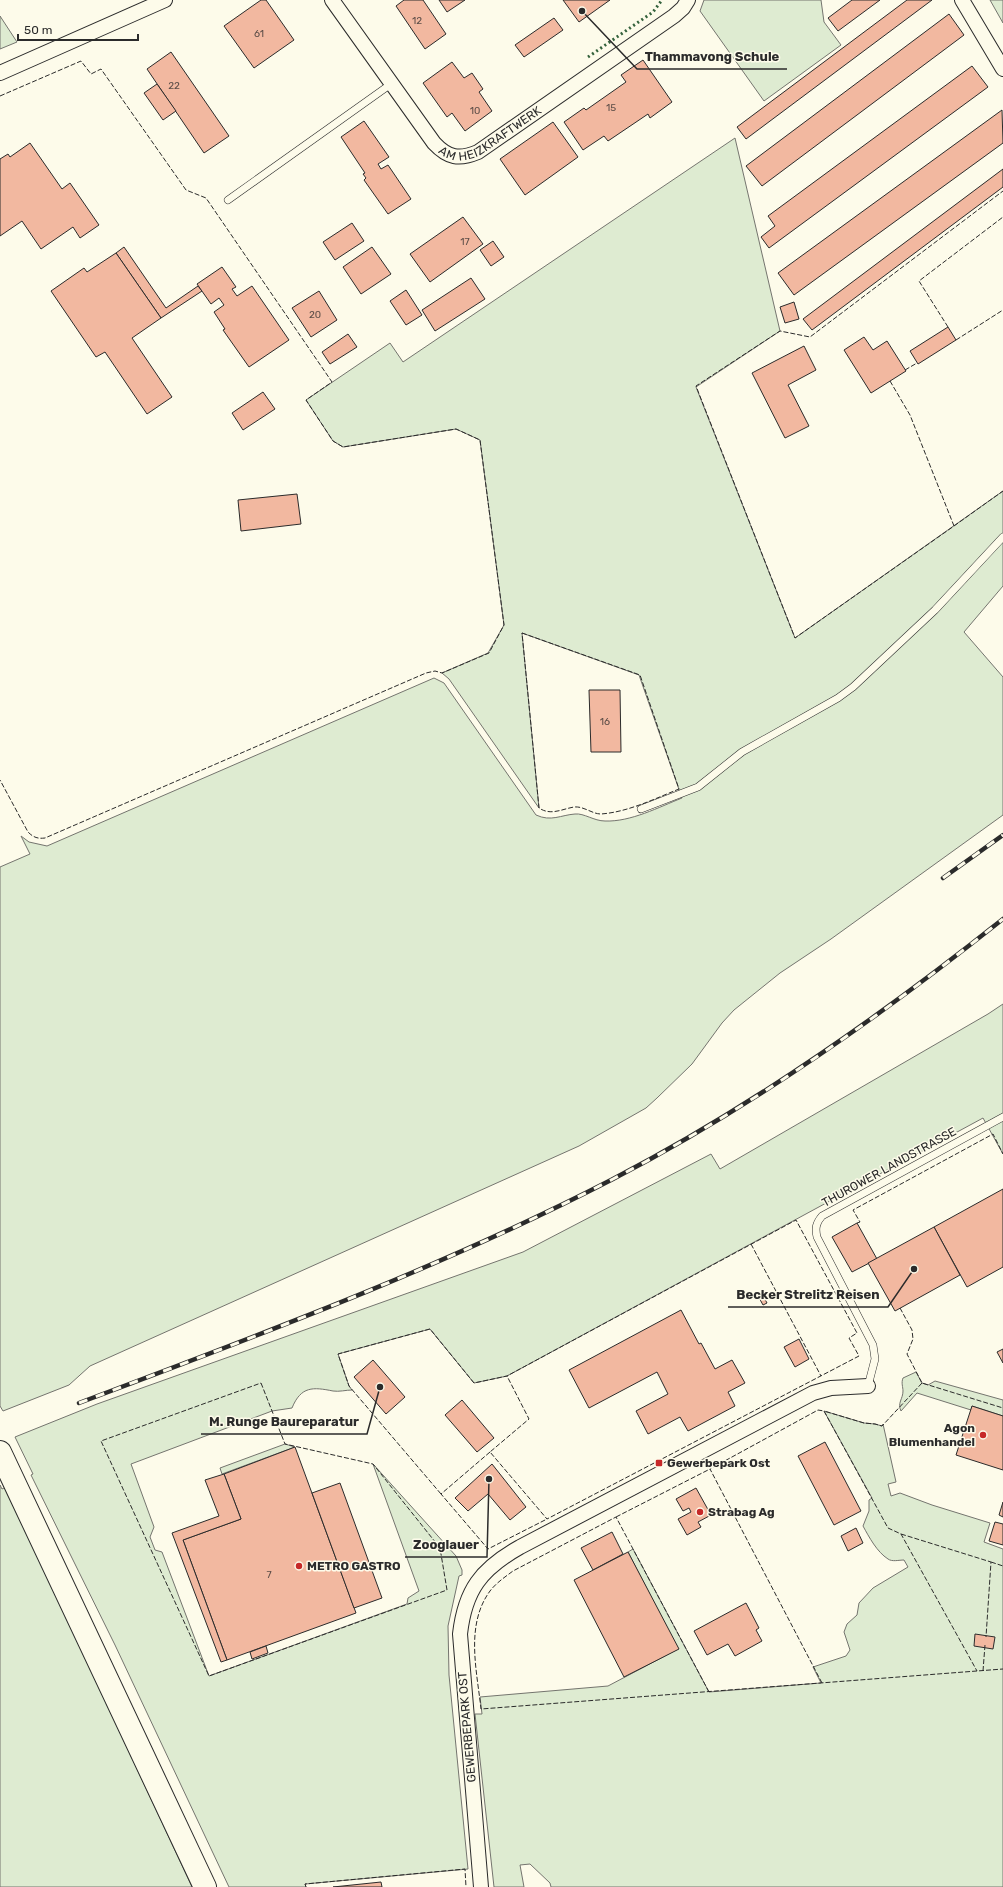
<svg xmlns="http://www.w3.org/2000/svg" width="1003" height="1887" font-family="Rubik,sans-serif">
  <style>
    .green { fill: #deebd1; stroke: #74746e }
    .building { fill: #f2b8a0; stroke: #2b2b2b }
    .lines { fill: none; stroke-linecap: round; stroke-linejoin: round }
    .service-casing { stroke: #2b2b2b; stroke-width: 8 }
    .minor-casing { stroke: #2b2b2b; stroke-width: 16 }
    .primary-casing { stroke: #2b2b2b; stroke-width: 24 }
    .service { stroke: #fdfbea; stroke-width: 7 }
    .minor { stroke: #fdfbea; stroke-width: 14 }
    .primary { stroke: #fdfbea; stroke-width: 22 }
    .rail-casing { stroke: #2b2b2b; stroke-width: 4.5 }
    .rail { stroke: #fdfbea; stroke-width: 3; stroke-dasharray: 9; stroke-linecap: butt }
    .hedge { stroke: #34623c; stroke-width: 3; stroke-dasharray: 2 3; stroke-linecap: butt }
    .fence { stroke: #2b2b2b; stroke-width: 1; stroke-dasharray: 5 2; stroke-linecap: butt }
    .poi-dot { fill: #c62828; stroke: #fdfbea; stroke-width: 1.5 }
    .labels { text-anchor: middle; stroke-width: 3; stroke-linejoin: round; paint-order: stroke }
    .number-label { font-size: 10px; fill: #5d4e48 }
    .street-label { font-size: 12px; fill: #2b2b2b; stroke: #fdfbea }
    .poi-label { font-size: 12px; font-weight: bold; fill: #2b2b2b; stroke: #fdfbea; text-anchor: start }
    .leader { fill: none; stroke: #2b2b2b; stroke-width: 1.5 }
    .callout-dot { fill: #2b2b2b; stroke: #fdfbea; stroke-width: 1.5 }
    .callout-label { font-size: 13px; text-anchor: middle; font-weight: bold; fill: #2b2b2b; stroke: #fdfbea; stroke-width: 3; stroke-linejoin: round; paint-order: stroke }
  </style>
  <rect width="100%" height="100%" fill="#fdfbea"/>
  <g class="green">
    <polygon points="704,0 821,0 824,22 841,45 764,101 700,11"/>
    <polygon points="990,0 1003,0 1003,23"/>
    <polygon points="0,16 17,42 0,49"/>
    <path d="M 735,138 L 780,331 L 696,387 L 795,638 L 1003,491 L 1003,586 L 964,632 L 1003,677 L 1003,815 L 831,939 L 780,973 L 734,1010 L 722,1023 L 692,1064 L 657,1098 L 646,1108 L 579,1146 L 90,1366 L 69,1385 L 3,1411 L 0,1406 L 0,867 L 30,854 L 21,836 L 29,842 L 47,846 L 434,678 L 444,683 L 536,815 C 551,822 561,815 575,814 C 584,813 594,821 605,821 C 631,822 659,807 682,798 L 639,675 L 522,633 L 539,808 L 449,679 L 442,673 L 488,653 L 504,625 L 480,440 L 456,429 L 343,447 L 333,441 L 306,400 L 390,343 L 403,362 Z"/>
    <path d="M 1003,1004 L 1003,1154 L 983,1118 L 507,1376 L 474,1383 L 430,1329 L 338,1354 L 349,1386 L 352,1390 C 346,1390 339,1392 333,1391 C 313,1387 301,1386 292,1408 L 272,1411 L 131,1464 L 154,1527 L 150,1537 L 155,1550 L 162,1552 L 209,1676 L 407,1604 L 408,1598 L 419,1591 L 373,1464 L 456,1556 L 462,1570 L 462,1575 L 459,1576 L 448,1626 L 449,1675 L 468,1869 L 305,1884 L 306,1887 L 229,1887 L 115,1645 L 31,1475 L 33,1474 L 15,1437 L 97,1404 L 523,1252 L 711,1154 L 720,1169 L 988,1014 Z"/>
    <path d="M 916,1372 L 922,1383 L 928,1385 L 935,1381 L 1003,1400 L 1003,1416 L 972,1406 L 971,1410 L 917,1393 L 901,1411 C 897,1403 903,1399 903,1391 C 903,1387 901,1383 903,1378 Z"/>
    <path d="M 824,1411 L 864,1423 L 875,1424 L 882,1426 L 883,1424 L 896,1482 L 888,1484 L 891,1496 L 900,1493 L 932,1505 L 990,1523 L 984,1542 L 1003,1549 L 1003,1887 L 551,1887 L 550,1883 L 530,1864 L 520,1865 L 524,1887 L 494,1887 L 475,1714 L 482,1714 L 480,1697 L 608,1686 L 678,1649 L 628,1552 L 633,1549 L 709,1692 L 821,1683 L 813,1667 L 846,1656 L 850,1650 L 844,1632 L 847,1624 L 857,1615 L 859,1603 L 873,1588 L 908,1567 L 904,1560 C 899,1560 892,1562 888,1559 C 877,1552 869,1537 863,1526 L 869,1511 L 869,1500 L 872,1498 Z"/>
    <polygon points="285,1444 295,1447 222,1474 220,1468"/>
    <polygon points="0,1485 2,1489 6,1487 192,1887 0,1887"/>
  </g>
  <g class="building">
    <polygon points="261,0 266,0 294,40 254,68 224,26"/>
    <polygon points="404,0 423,0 446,34 425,49 396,6"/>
    <polygon points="439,0 465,0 447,12"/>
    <polygon points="563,0 610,0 579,22"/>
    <polygon points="852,0 880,0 838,31 828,18"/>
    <polygon points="907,0 932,0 746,139 737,127"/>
    <polygon points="949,14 964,35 762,186 746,166"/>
    <polygon points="554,18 563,30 524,57 515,45"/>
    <polygon points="171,52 229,136 204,153 147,69"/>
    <polygon points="643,60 672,102 650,118 648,114 608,141 604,136 583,150 564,122 584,108 586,110 626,82 621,75"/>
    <polygon points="452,62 464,78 472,73 483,89 479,92 492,111 465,131 452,113 447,117 423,83"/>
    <polygon points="972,66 988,87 769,248 761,237 775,226 768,216"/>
    <polygon points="157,84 176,111 163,120 144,93"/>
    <polygon points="1002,110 1003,143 794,295 778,273"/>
    <polygon points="364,121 389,157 378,164 381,169 388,165 411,199 388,214 364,180 366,178 363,174 365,173 341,137"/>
    <polygon points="553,122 578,157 525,195 500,159"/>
    <polygon points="30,143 62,189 70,183 99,225 80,238 73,227 41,249 22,221 0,236 0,159 8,154 10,157"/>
    <polygon points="1003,169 1003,187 812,330 803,319"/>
    <polygon points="463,217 483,244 430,282 410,254"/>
    <polygon points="352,223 364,241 335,260 323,242"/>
    <polygon points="493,241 504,257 491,266 480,250"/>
    <polygon points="124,247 166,308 198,286 202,291 161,318 116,253"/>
    <polygon points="372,247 391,274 361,294 343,267"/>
    <polygon points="116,253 161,318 132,338 172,397 147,414 105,352 96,357 51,291 84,268 87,272"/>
    <polygon points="222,267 236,287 232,289 237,296 252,286 289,340 249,367 223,330 225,329 214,312 224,305 219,298 211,304 197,284"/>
    <polygon points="471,278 485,299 435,331 422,310"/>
    <polygon points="406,290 422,315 406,325 390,301"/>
    <polygon points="319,291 337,320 311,337 292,308"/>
    <polygon points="794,302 799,319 785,323 780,307"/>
    <polygon points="948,327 956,340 918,364 910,351"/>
    <polygon points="348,334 357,347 330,364 322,352"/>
    <polygon points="864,337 873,350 887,341 906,371 871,393 844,350"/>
    <polygon points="804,346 816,370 788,385 809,426 785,438 752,373"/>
    <polygon points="263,392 275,409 243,430 232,413"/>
    <polygon points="297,494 301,524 241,531 238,500"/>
    <polygon points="589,690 620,690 621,752 591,752"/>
    <polygon points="1003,1189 1003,1267 967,1287 934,1227"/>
    <polygon points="857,1223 877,1259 852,1272 832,1237"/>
    <polygon points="934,1227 960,1275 895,1311 868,1263"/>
    <polygon points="761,1292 767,1303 763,1305 757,1294"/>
    <polygon points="681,1310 699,1344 701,1343 715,1369 732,1360 745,1383 728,1392 735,1406 688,1431 680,1417 648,1434 636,1411 668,1394 657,1372 589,1408 569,1370"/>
    <polygon points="799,1339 809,1359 795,1367 784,1347"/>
    <polygon points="1003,1349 1003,1363 997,1352"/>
    <polygon points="373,1360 405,1397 386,1414 354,1377"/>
    <polygon points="462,1400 494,1438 477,1452 445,1415"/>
    <polygon points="972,1406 1003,1416 1003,1470 956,1455"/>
    <polygon points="825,1442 861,1511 834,1525 798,1456"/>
    <polygon points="295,1447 356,1613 227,1660 183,1540 241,1519 224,1474"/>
    <polygon points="492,1464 526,1507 510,1520 488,1494 468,1511 455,1498"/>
    <polygon points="224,1474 241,1519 183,1540 227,1660 221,1662 172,1533 219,1516 205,1480"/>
    <polygon points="340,1483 382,1598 354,1608 312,1493"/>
    <polygon points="696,1488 711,1515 698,1522 701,1527 687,1535 678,1519 691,1512 689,1508 683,1511 676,1499"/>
    <polygon points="1003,1502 1003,1517 999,1515"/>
    <polygon points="995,1522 1003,1524 1003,1545 989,1541"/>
    <polygon points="856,1528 863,1543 848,1551 841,1536"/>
    <polygon points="612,1532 623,1554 593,1570 581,1548"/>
    <polygon points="628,1552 679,1649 624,1677 574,1580"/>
    <polygon points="746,1603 759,1628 756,1630 762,1641 735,1656 728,1644 707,1655 694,1631"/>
    <polygon points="975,1634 995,1637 993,1649 974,1646"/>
    <polygon points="266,1646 268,1653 252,1659 250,1652"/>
    <polygon points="381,1882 382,1887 333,1887"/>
  </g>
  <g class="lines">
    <defs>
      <g id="service">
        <polyline points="228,200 391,84"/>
        <polyline points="641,809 698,787 742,752 838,698 853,687 935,610 1003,537"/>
        <path d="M 868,1386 L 875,1359 L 873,1345 L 817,1237 C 815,1228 816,1223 822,1216 L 1003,1117"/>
      </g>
      <g id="minor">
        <path id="s1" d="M 332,0 L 434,143 C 448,158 459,160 478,152 L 674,16 L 683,8 L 688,0"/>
        <polyline points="962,0 1003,69"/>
        <polyline points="0,73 165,0"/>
        <path d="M 481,1887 L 460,1634 C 465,1590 481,1569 520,1547 L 813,1393 L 831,1388 L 868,1386"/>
      </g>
      <polyline id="primary" points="0,1452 205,1887"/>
    </defs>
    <use href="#service" class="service-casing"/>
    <use href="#minor" class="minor-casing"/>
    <use href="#primary" class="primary-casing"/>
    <use href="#service" class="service"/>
    <use href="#minor" class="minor"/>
    <use href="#primary" class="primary"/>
    <defs>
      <g id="rail">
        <polyline points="943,878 1003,835"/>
        <path d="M 79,1403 C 259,1335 441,1268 613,1179 C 752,1107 881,1016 1003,919"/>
      </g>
    </defs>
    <use href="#rail" class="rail-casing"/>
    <use href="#rail" class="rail"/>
    <polyline class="hedge" points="588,57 653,12 662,0"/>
    <g class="fence">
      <path d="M 0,96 L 81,61 L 91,74 L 101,69 L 186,190 L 206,198 L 332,382 L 306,400 L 333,441 L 343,447 L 456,429 L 480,440 L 504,625 L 489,653 L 442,673 L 435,671 L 426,673 L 45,838 C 37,839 33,837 28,832 L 0,780"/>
      <polyline points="948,327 919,281 1003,217"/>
      <polyline points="956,340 1003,310"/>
      <polyline points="905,370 917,363"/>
      <polyline points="890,381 910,415 954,526 795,638 696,386 780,331 810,337 1003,191"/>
      <polyline points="954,526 1003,491"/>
      <path d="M 522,633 L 640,675 L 679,789 C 654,799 628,812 601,814 C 592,814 584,806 574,807 C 562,809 551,816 539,808 Z"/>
      <polyline points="857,1223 860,1222 853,1210 993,1134 1003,1154"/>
      <polyline points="751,1244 821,1376"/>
      <polyline points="900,1308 912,1330 913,1339 907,1354 922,1383 1003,1408"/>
      <polygon points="261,1383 285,1444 373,1464 440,1548 447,1590 209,1676 101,1441"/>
      <polyline points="922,1383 882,1426 875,1424 864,1423 824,1411 888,1528 901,1534 977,1671"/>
      <polyline points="490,1452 441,1494 488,1549 547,1519"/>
      <polyline points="441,1494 349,1386 338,1354 430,1329 474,1383 507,1376 796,1220 857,1333 849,1338 859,1356 547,1519 490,1452 529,1419 507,1376"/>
      <polyline points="616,1517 710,1469"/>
      <polyline points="901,1534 991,1562 986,1637"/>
      <polyline points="991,1562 1003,1566"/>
      <polyline points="983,1671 985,1645"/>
      <polyline points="822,1683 710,1469 818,1410 824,1411"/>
      <path d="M 709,1692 L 616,1517 L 513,1571 C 505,1577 496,1583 490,1591 C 465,1625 477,1671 481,1709 L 1003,1669"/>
      <polyline points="306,1887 305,1884 465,1869 466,1887"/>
    </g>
  </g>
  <g class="poi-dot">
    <circle cx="983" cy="1435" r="4"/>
    <rect x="655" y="1459" width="8" height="8" rx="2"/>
    <circle cx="700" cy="1512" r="4"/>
    <circle cx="299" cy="1566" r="4"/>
  </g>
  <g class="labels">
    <g class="number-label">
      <text x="417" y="24">12</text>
      <text x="259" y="37">61</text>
      <text x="174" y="89">22</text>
      <text x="611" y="111">15</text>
      <text x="475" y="114">10</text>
      <text x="465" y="245">17</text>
      <text x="315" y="318">20</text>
      <text x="605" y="725">16</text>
      <text x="269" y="1578">7</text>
    </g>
    <g class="street-label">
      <text dy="4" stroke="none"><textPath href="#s1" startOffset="242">AM HEIZKRAFTWERK</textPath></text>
      <text transform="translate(889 1167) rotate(-29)" y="4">THUROWER LANDSTRASSE</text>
      <text transform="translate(467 1727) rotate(-95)" y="4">GEWERBEPARK OST</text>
    </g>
    <g class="poi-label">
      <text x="975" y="1432" text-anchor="end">Agon<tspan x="975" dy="14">Blumenhandel</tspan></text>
      <text x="667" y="1467">Gewerbepark Ost</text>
      <text x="708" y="1516">Strabag Ag</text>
      <text x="307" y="1570">METRO GASTRO</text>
    </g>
  </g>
  <path class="leader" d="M582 11L637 69H787M914 1269L888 1307H728M380 1387L367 1434H201M489 1479L487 1557H405"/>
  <g class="callout-dot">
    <circle cx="582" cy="11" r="4"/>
    <circle cx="914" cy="1269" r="4"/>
    <circle cx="380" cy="1387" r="4"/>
    <circle cx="489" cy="1479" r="4"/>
  </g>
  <g class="callout-label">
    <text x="712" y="61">Thammavong Schule</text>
    <text x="808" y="1299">Becker Strelitz Reisen</text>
    <text x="284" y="1426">M. Runge Baureparatur</text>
    <text x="446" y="1549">Zooglauer</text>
  </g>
  <path d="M18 34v6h120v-6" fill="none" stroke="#2b2b2b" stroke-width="2"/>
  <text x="24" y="34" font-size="12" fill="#2b2b2b" stroke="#fdfbea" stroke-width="3" paint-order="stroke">50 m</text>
</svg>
